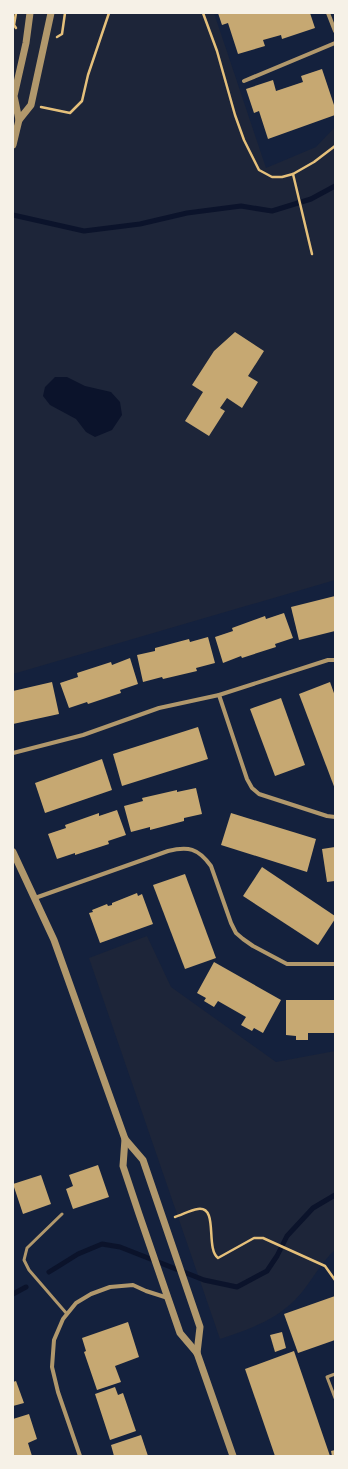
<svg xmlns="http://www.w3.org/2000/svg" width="348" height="1469" font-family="Helvetica,sans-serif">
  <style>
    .green { fill: #1d2539 }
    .water { fill: #0b132b }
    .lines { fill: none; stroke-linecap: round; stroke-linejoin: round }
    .stream { stroke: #0b132b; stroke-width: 5 }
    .building { fill: #c6a872 }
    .path { stroke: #e5c07b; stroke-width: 2.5 }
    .service { stroke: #b1986c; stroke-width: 3 }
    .minor { stroke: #b1986c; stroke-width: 4 }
    .tertiary { stroke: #b1986c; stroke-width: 7 }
  </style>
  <rect width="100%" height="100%" fill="#14213d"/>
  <g class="green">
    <polygon points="13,13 214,13 266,168 316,147 335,127 335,580 13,674"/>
    <path d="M 147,936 L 171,987 L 276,1062 L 335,1051 L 335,1250 C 319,1264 310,1285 295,1300 C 274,1321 247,1330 220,1339 L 89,958 Z"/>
  </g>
  <polygon class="water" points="55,377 67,377 85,386 111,392 120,402 122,415 112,430 95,437 86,432 76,419 50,405 43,396 45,387"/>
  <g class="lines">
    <g class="stream">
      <polyline points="13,215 84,231 140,224 187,213 241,206 272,211 311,199 335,186"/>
      <polyline points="49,1272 78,1254 102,1244 120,1247 204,1280 237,1287 267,1271 277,1256 287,1236 313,1208 335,1195"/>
      <polyline points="13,1294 26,1287"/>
    </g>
  </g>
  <g class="building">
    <polygon points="218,13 310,13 315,28 282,39 281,35 263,40 265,46 238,54 228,23 222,25"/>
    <polygon points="322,69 335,108 335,115 268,139 259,111 254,113 246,89 273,80 276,91 303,82 301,76"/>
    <polygon points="235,332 264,351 248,376 258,382 242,408 227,398 220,408 225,411 209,436 185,421 203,392 192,385 214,351"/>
    <polygon points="335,596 335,631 299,640 291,607"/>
    <polygon points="284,613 293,638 275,644 276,647 242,658 241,656 223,663 215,637 233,631 232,628 265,616 266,619"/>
    <polygon points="208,637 215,663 196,668 197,671 163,679 162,677 143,682 137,655 155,651 155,648 189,639 190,642"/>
    <polygon points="130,658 138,684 120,690 121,693 88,704 87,702 69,708 60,683 78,677 77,673 111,662 112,665"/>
    <polygon points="52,682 59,714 13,724 13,691"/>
    <polygon points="330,682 335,696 335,789 299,694"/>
    <polygon points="281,698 305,765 275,776 250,709"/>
    <polygon points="198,727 208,759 122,786 113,754"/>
    <polygon points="102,759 112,790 45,813 35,783"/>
    <polygon points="196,788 202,814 184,818 184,821 150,830 150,827 131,832 124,806 143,801 142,798 177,790 177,792"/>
    <polygon points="117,810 126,835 108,841 109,844 75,855 75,853 57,859 48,834 66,828 65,825 99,813 99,816"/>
    <polygon points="231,813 316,839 307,872 221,845"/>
    <polygon points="335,847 335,881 327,882 322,849"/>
    <polygon points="262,867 335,916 335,919 318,945 243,896"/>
    <polygon points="185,874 216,958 185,969 153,885"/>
    <polygon points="137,893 138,896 142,894 153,924 100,943 89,913 93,912 92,910 107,904 108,906 112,905 112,903"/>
    <polygon points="214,962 281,1000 263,1033 254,1028 252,1031 241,1025 246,1017 218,1001 214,1007 204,1001 206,998 197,993"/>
    <polygon points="286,1000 335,1000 335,1033 308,1033 308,1040 296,1040 296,1036 286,1035"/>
    <polygon points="98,1165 109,1197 73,1209 66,1189 73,1186 69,1175"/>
    <polygon points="41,1175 51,1204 23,1214 13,1184"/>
    <polygon points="335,1296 335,1340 298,1353 284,1314"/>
    <polygon points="128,1322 139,1357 115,1366 121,1382 97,1390 84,1352 86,1351 82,1338"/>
    <polygon points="282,1332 286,1348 275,1352 270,1335"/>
    <polygon points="294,1351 330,1456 275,1456 245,1369"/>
    <polygon points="16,1381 24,1403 13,1406 13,1382"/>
    <polygon points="115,1387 118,1395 123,1393 136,1431 110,1440 95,1394"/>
    <polygon points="29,1414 37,1439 28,1443 32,1456 13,1456 13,1419"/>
    <polygon points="141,1435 148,1456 114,1456 111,1445"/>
    <polygon points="335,1450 335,1456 332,1456 331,1451"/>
  </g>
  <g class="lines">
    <g class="path">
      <polyline points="203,13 217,51 235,115 244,140 259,170 272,177 282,177 293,174 314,162 335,146"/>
      <polyline points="16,28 14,25 16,13"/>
      <polyline points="57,37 62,34 65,13"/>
      <polyline points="41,107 70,113 82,101 88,75 109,13"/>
      <polyline points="293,174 312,254"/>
      <path d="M 175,1217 C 182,1215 190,1210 198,1209 C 219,1206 205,1248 218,1258 L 254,1238 L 263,1238 L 325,1266 L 335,1280"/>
    </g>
    <g class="service">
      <polyline points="62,1214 27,1248 24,1260 29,1270 67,1314"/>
      <polyline points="335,1374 327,1377 335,1398"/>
    </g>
    <g class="minor">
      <polyline points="328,13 335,31"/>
      <polyline points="244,81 335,43"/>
      <polyline points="219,695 247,779 252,788 259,794 327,816 335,817"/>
      <polyline points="13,753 83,735 159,708 219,695 328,660 335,660"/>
      <path d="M 35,898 L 168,851 C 188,846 198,848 211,866 L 231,923 L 236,933 L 243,939 L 253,946 L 287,964 L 335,964"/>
      <polyline points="80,1456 58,1392 52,1367 54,1340 63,1319 76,1303 91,1294 110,1287 133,1285 146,1291 168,1298"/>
    </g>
    <g class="tertiary">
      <polyline points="19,120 31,105 51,13"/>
      <polyline points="13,145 19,120 14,96 26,43 30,13"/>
      <polyline points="13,852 54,940 125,1139 143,1160 200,1327 197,1353"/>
      <polyline points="125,1139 123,1166 139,1214 180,1333 197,1353 233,1456"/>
    </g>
  </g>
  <rect width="348" height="1469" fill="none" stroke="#f6f1e7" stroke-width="28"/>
</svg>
